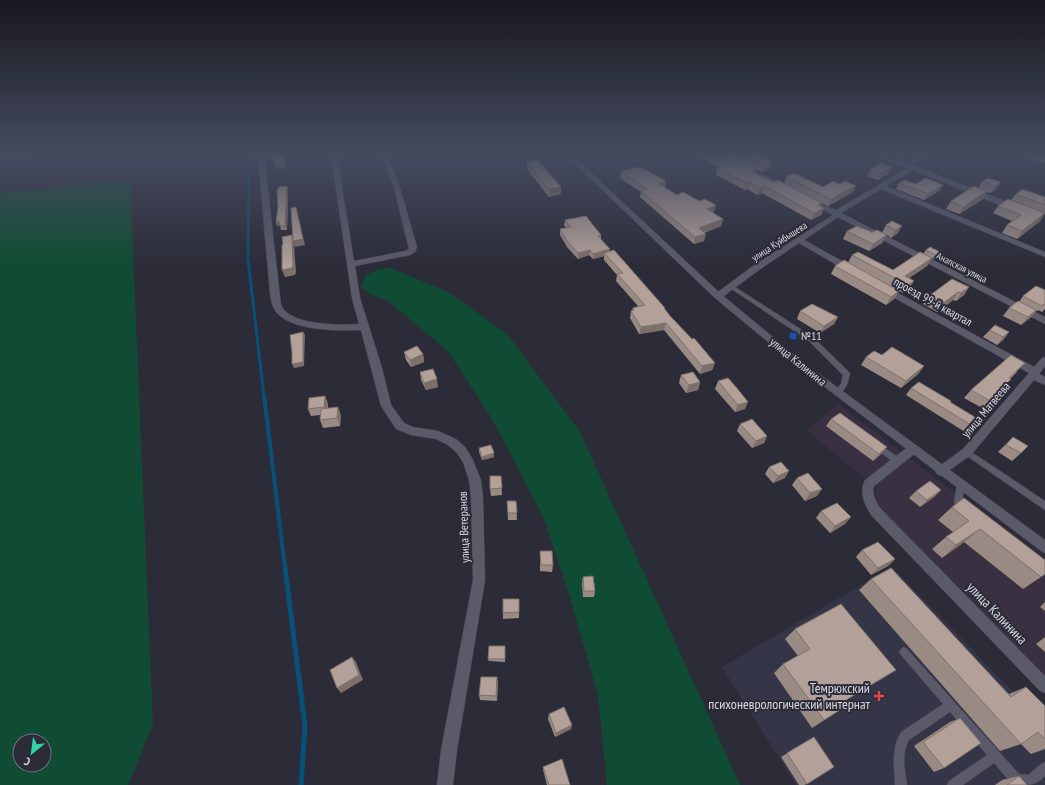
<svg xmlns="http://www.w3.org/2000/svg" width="1045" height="785" font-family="'PT Sans Narrow',sans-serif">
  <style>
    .commercial { fill: #393141 }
    .built { fill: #353548 }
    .green { fill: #104c33; fill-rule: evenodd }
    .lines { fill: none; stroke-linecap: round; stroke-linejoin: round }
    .stream-far3 { stroke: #085077; stroke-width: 2.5 }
    .stream-far2 { stroke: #085077; stroke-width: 3 }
    .stream-far1 { stroke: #085077; stroke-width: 4 }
    .stream { stroke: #085077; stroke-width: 5 }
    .lane-casing { stroke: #474752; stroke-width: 1 }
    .street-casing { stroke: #474752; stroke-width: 1 }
    .secondary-casing { stroke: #474752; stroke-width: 1 }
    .lane { fill: #5a5a69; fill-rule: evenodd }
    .street { fill: #5a5a69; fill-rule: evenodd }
    .secondary { fill: #5a5a69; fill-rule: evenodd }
    .wall { fill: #998a84 }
    .shaded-wall { fill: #7d706b }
    .building { fill: #b2a099; stroke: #7d706b }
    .transit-dot { fill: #1a4fb4; stroke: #2c2c39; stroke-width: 1.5 }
    .health-dot { fill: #e0444e; stroke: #2c2c39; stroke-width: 1.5 }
    .labels { text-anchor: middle; stroke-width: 4; stroke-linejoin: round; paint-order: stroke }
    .far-street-label { font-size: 10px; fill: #d8d8e1; stroke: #2c2c39 }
    .street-label { font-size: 12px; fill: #d8d8e1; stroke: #2c2c39 }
    .poi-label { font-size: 12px; fill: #d8d8e1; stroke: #2c2c39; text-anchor: start }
    .near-street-label { font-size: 14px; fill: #d8d8e1; stroke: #2c2c39 }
    .near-poi-label { font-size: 14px; fill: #d8d8e1; stroke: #2c2c39; text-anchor: end }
  </style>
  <rect width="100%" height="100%" fill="#2c2c39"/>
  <polygon class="commercial" points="838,404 1045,561 1045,675 883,514 875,500 876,488 807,430"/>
  <polygon class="built" points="892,567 1045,725 1045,785 796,785 722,667"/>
  <g class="green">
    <path d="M 130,180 L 153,725 L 128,785 L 0,785 L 0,193 ZM 20,741 L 44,741 L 44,765 L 20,765 Z"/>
    <polygon points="391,268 450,293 507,334 580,432 740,785 607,785 598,695 568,591 543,516 492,419 448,351 388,301 372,295 361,287 366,275 379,269"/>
  </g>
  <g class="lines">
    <g class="stream-far3">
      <polyline points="0,159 47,155"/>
      <polyline points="248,261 249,155"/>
    </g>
    <polyline class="stream-far2" points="248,260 264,396"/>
    <polyline class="stream-far1" points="264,395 285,568"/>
    <polyline class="stream" points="285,567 305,726 301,785"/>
    <defs>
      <g id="lane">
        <polygon points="732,285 813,337 849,372 850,374 847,385 840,395 836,395 834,393 841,384 843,375 809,341 730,288 730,286"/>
        <polygon points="877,443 901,459 902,461 901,463 898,464 895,463 874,448 873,446 874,444"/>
        <polygon points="967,449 1045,501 1045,510 964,454 963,452 964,450"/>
        <polygon points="961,482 964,483 965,485 962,502 966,510 965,513 962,514 959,513 954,502 957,485 958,483"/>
        <path d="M 904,647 L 907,649 L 1019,774 L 1028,775 L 1041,764 L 1045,762 L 1045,776 C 1039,782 1034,785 1025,785 C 1009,785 1004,774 994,763 L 963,785 L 947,785 L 949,781 L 987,755 L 950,712 L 909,740 C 901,753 905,770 907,785 L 895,785 C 894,766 891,749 901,732 L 943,704 L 901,655 L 899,652 L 901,649 Z"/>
      </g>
      <g id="street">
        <path d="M 258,155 L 264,155 L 281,305 C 290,326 340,325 359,324 L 352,298 L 331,155 L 337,155 L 354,261 L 405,251 L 409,249 L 394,188 L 382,155 L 388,155 L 400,188 L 417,247 L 415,252 L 410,255 L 355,266 L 360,298 L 382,368 L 391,405 L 404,423 L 413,427 L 438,431 L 456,439 L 465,447 L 472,458 L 481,480 L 483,498 L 485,580 L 457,750 L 453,785 L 437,785 L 441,750 L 473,580 L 471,498 L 469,480 L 463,462 L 457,453 L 448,445 L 436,439 L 411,435 L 396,429 L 381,406 L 361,330 C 338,331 293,331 277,313 C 272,307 271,300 270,293 Z"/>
        <polygon points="717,155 724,155 788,187 783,188"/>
        <polygon points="878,155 886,155 907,163 920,155 927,155 912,165 1018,206 1018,210 1012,210 913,170 886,186 1045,252 1045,257 881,189 841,213 1045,317 1045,324 838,217 804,240 853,267 853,271 847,271 799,243 759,270 721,298 715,298 714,296 715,294 753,266 833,215 806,200 806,198 810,198 836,210 907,168"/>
        <polygon points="885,286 1034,367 1042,358 1045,357 1045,366 1039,374 1045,377 1045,385 1034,380 971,455 941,476 937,474 935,471 937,468 963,449 1029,373 882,291 881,289"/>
        <path d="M 913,445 L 917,446 L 918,449 L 917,452 L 874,486 C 872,494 875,500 879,507 L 1045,676 L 1045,693 L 1040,691 L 871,515 C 864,503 859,493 865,480 L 909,446 Z"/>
      </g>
      <polygon id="secondary" points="566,155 572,155 721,294 803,362 1045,540 1045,553 1041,551 797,366 715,298"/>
    </defs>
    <use href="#lane" class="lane-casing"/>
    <use href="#street" class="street-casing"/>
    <use href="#secondary" class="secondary-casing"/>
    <use href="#lane" class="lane"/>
    <use href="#street" class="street"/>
    <use href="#secondary" class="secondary"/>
  </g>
  <g class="wall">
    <polygon points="695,155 756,155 769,169 762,172 756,169 754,173 773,182 784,183 786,177 823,187 840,184 856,186 853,192 828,206 795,189 822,203 820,206 824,208 821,215 811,220 762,193 757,195 747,189 745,190 716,175 717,168 720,167"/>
    <polygon points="1021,155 1045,155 1045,163"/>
    <polygon points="527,162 561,187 561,194 549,197 527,169"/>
    <polygon points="892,167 889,173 878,180 867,176 870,170"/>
    <polygon points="621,171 665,187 677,195 714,212 713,213 723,219 721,226 704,233 704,241 694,244 640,197 641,192 620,178"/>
    <polygon points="982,181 1001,182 996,189 990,193 987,192 983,199 959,214 946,209 951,201 978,188"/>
    <polygon points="899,183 916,184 940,190 924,200 896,189"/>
    <polygon points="287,186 288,191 287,230 281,230 280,226 277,226 276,222 278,207"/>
    <polygon points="1016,194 1045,197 1045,214 1044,214 1040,221 1017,239 1002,233 1007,225 1012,221 993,213 998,206 1011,200"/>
    <polygon points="565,220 601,235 601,239 610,252 665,308 665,309 670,316 715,363 712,370 700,374 664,330 639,334 630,318 631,311 632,310 633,308 638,306 616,281 617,275 604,260 604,256 593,259 589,255 578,259 567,247 560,235 560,229 566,228 564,225"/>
    <polygon points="892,221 898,233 891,238 887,235 882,243 869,251 843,239 847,231 882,233 886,225"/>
    <polygon points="926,250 942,253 940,257 935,260 932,258 927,266 909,278 914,281 909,288 903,293 848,263 852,255 893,270 923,254"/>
    <polygon points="835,266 899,291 894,299 886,305 831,274"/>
    <polygon points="969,287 964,295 956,301 953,300 937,312 923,304 929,296"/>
    <polygon points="1045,290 1045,309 1042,312 1038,310 1037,311 1036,311 1030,318 1021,325 1003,316 1009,308 1019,302 1023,296"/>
    <polygon points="800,311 838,317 834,324 820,333 797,319"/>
    <polygon points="990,330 1009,332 1003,340 997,345 983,337"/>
    <polygon points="404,352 423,354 424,362 411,367 406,360"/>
    <polygon points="882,355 924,366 918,374 901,388 861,365 866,357"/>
    <polygon points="1018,371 1010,379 1004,387 996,394 991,403 984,409 964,398 971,390"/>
    <polygon points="420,372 438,387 426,390 421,380"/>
    <polygon points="681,375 700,382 698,390 686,393 679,383"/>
    <polygon points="718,381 745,409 735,412 715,389"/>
    <polygon points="911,388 978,419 965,432 906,395"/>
    <polygon points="325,396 328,404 328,408 341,415 340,426 323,428 320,420 320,415 311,416 308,409"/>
    <polygon points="831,419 881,454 873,461 826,426"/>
    <polygon points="740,424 767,436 764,443 752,448 737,431"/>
    <polygon points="1013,437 1021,453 1012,461 998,452"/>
    <polygon points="479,448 494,453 494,457 482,460 479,452"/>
    <polygon points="769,467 785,478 773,483 765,474"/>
    <polygon points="501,476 502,495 491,496 490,489"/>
    <polygon points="797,478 817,496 805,501 792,485"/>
    <polygon points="941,490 934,497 920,507 909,498 916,491"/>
    <polygon points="507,501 516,501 517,520 508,520"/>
    <polygon points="952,507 1041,577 1023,589 964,542 942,558 932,549 946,537 953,532 938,520"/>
    <polygon points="821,511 845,524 830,533 816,518"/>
    <polygon points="862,550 895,559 888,566 871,575 856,557"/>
    <polygon points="540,551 553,565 552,572 540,571"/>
    <polygon points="583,577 595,591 594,597 583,597 582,583"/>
    <polygon points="871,579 1009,694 1026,687 1045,706 1045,749 1031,754 1021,744 1000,751 859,590"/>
    <polygon points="519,599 519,618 503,619 503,613"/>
    <polygon points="1045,602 1045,611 1040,607"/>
    <polygon points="841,604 837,706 840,710 812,728 774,673 783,664 798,656 785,639 795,629"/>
    <polygon points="1045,637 1045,652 1036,644"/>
    <polygon points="505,646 505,662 489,661 488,659"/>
    <polygon points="498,682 497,701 480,700 479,695"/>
    <polygon points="549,714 571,729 555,737 548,719"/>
    <polygon points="960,718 944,768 934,772 914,746 950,722"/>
    <polygon points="814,737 807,784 804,785 799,785 781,757"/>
    <polygon points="543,767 570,785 547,785 543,770"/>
    <polygon points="1019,776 1027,785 995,785 1002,780"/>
  </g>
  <g class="shaded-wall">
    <polygon points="284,155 285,155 286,168 276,169 274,165"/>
    <polygon points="772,162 769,169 762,172 764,166"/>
    <polygon points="892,167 889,173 878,180 880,174"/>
    <polygon points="756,169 753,176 751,171"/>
    <polygon points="666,181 665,187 659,184"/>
    <polygon points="749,182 747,189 745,190 747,183"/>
    <polygon points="1001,182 996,189 990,193 995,186"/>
    <polygon points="943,185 940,190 924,200 928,194"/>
    <polygon points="287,186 288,191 287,230 285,226"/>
    <polygon points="765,186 762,193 757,195 760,188"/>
    <polygon points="856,186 853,192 828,206 831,199"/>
    <polygon points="561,187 561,194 549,197 549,189"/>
    <polygon points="987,191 983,199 959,214 963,207"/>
    <polygon points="716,205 714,212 705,216 707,209"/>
    <polygon points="296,207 305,245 295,247 294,244 296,272 295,275 285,277 282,270 292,235 293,241"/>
    <polygon points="824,208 821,215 811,220 814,213"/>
    <polygon points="1045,213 1040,221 1017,239 1022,231"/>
    <polygon points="723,219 721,226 697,235 699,228"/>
    <polygon points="279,221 281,226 277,226 276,222"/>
    <polygon points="902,226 898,233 891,238 895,230"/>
    <polygon points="706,234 704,241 694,244 695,237"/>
    <polygon points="887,235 882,243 869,251 873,244"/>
    <polygon points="610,249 609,255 604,253 604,256 593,259 593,254"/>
    <polygon points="590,250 589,255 578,259 578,253"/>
    <polygon points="942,253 940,257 935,260 938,256"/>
    <polygon points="932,258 927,266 903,282 905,276"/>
    <polygon points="914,281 909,288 903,293 908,285"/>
    <polygon points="969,287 964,295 956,301 961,293"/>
    <polygon points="899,291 894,299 886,305 891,297"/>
    <polygon points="958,292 953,300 937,312 942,304"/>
    <polygon points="1036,310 1030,318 1021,325 1028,317"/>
    <polygon points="838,317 834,324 820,333 824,326"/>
    <polygon points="666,323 664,330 639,334 641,327"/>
    <polygon points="303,332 305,335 304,366 294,368 292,364"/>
    <polygon points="1009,332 1003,340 997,345 1003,337"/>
    <polygon points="423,354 424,362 411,367 410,360"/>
    <polygon points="715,363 712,370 700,374 702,366"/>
    <polygon points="924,366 918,374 901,388 906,381"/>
    <polygon points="437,379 438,387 426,390 424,383"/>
    <polygon points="700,382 698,390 686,393 689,385"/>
    <polygon points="325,396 328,404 327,414 324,407"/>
    <polygon points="748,402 745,409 735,412 738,405"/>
    <polygon points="338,407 341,415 340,426 337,418"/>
    <polygon points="767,436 764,443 752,448 756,441"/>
    <polygon points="887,447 881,454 873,461 879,454"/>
    <polygon points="494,453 494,457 482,460 482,457"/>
    <polygon points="789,471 785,478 773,483 778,476"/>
    <polygon points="822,489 817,496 805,501 810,493"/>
    <polygon points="941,490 934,497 920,507 927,500"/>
    <polygon points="851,517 845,524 830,533 835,526"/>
    <polygon points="980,529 964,542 942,558 956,545"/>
    <polygon points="895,559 888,566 871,575 878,568"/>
    <polygon points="352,657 356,662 363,680 341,693 337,688"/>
    <polygon points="497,677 498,682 497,701 496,696"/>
    <polygon points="572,725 571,729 555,737 556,733"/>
  </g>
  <g class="building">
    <polygon points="273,155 284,155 284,163 274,165"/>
    <polygon points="710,155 728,155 756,169 751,171 773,182 778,180 822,203 818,205 824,208 814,213 765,186 760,188 749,182 747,183 717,168 728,164"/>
    <polygon points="742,155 756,155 772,162 764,166"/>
    <polygon points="538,160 561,187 549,189 527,162"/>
    <polygon points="881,163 892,167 880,174 870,170"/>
    <polygon points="640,167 666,181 659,184 677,195 683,192 699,201 705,199 716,205 707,209 723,219 699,228 706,234 695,237 641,191 647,189 621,171"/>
    <polygon points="794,173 823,187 833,181 840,184 845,181 856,186 831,199 786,177"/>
    <polygon points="926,178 943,185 928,194 899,183 905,180 916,184"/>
    <polygon points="988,178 1001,182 995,186 982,181"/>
    <polygon points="287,186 285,226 280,226 279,221 276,222 278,207 277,191 279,187"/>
    <polygon points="974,186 987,191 963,207 951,201"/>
    <polygon points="1022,189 1045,197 1045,205 1016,194"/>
    <polygon points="1008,199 1045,213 1022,231 1007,225 1021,215 998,206"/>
    <polygon points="296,207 303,239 293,241 291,208"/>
    <polygon points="586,216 601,235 598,236 610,249 593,254 590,250 578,253 567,241 560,229 571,227 565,220"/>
    <polygon points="892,221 902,226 895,230 886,225"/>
    <polygon points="857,226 872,232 877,230 887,235 873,244 847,231"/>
    <polygon points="292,235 293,265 292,268 282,270 282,245 283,244 282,237"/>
    <polygon points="930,247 942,253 938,256 926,250"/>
    <polygon points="614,250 665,308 664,308 670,316 692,339 694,338 715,363 702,366 666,323 641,327 631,311 634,310 633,308 645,305 617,274 623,273 604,253"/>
    <polygon points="858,252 893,270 920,252 932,258 905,276 914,281 908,285 852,255"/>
    <polygon points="844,260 899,291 891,297 835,266"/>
    <polygon points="952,279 969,287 961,293 958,292 942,304 929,296"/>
    <polygon points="1036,286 1045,290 1045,305 1043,304 1042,306 1023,296"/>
    <polygon points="1018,301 1036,310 1028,317 1009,308"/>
    <polygon points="812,304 838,317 824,326 800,311"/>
    <polygon points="995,325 1009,332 1003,337 990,330"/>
    <polygon points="303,332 303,362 292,364 292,352 290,335"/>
    <polygon points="417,346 423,354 410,360 404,352"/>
    <polygon points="892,347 924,366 906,381 866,357 874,351 882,355"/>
    <polygon points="1011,355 1025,363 1009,378 1011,379 996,394 998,395 992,402 971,390"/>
    <polygon points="433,369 437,379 424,383 420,372"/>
    <polygon points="693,372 700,382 689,385 681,375"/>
    <polygon points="728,378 736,387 748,402 738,405 718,381"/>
    <polygon points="919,382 951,401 950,402 978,419 971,425 911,388"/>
    <polygon points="325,396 324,407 308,409 309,398"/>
    <polygon points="338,407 337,418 320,420 321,409"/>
    <polygon points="840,413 887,447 879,454 831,419"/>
    <polygon points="752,419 767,436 756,441 740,424"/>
    <polygon points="1013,437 1028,446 1021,453 1006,445"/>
    <polygon points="491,445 494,453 482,457 479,448"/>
    <polygon points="781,462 789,471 778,476 769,467"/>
    <polygon points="808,473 822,489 810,493 797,478"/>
    <polygon points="490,476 501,476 502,488 490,489"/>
    <polygon points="930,481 941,490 927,500 916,491"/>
    <polygon points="964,498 1045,560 1045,574 1041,577 980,529 956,545 946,537 969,521 952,507"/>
    <polygon points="507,501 516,501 517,513 508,513"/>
    <polygon points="837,503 851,517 835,526 821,511"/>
    <polygon points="878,542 895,559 878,568 862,550"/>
    <polygon points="540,551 552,551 553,565 541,565"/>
    <polygon points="891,568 1011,697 1026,687 1045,706 1045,739 1038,732 1021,744 871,579"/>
    <polygon points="593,576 595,591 584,591 583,577"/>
    <polygon points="503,599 519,599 519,612 503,613"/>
    <polygon points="841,604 896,670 836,706 840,710 824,720 783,664 810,649 795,629"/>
    <polygon points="489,646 505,646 505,659 488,659"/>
    <polygon points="352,657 359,675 337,688 330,670"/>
    <polygon points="481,677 497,677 496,696 479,695"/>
    <polygon points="564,707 572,725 556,733 549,714"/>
    <polygon points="960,718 981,743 944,768 923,742"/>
    <polygon points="814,737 834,767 807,784 787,753"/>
    <polygon points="562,759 570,785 549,785 543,767"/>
    <polygon points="1019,776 1027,785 1007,785"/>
  </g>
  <linearGradient id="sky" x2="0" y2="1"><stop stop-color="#18181f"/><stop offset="0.58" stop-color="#454b5f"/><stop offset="1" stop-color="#454b5f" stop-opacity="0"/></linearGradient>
  <rect width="1045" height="265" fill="url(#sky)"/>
  <rect class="transit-dot" x="789" y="332" width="8" height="8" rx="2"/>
  <path class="health-dot" d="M877 690h4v4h4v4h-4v4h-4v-4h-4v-4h4z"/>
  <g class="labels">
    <g class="far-street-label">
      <text transform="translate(779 241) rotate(-33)" y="4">улица Куйбышева</text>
      <text transform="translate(962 267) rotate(27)" y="4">Анапская улица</text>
    </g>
    <g class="street-label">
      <text transform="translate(933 302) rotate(29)" y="4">проезд 99-й квартал</text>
      <text transform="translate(798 362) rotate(39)" y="4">улица Калинина</text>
      <text transform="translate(986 410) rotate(-50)" y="4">улица Матвеева</text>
      <text transform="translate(464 527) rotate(-92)" y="4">улица Ветеранов</text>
    </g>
    <g class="poi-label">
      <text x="801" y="340">№11</text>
    </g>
    <g class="near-street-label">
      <text transform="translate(997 613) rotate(46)" y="5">улица Калинина</text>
    </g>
    <g class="near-poi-label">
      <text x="870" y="693">Темрюкский<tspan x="870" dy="16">психоневрологический интернат</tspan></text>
    </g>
  </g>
  <g transform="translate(32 753) rotate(209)"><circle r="19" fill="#2c2c39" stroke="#71717c"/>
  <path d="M0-3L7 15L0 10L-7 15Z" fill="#31d4a9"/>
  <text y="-6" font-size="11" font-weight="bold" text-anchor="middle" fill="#d8d8e1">С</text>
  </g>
</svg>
